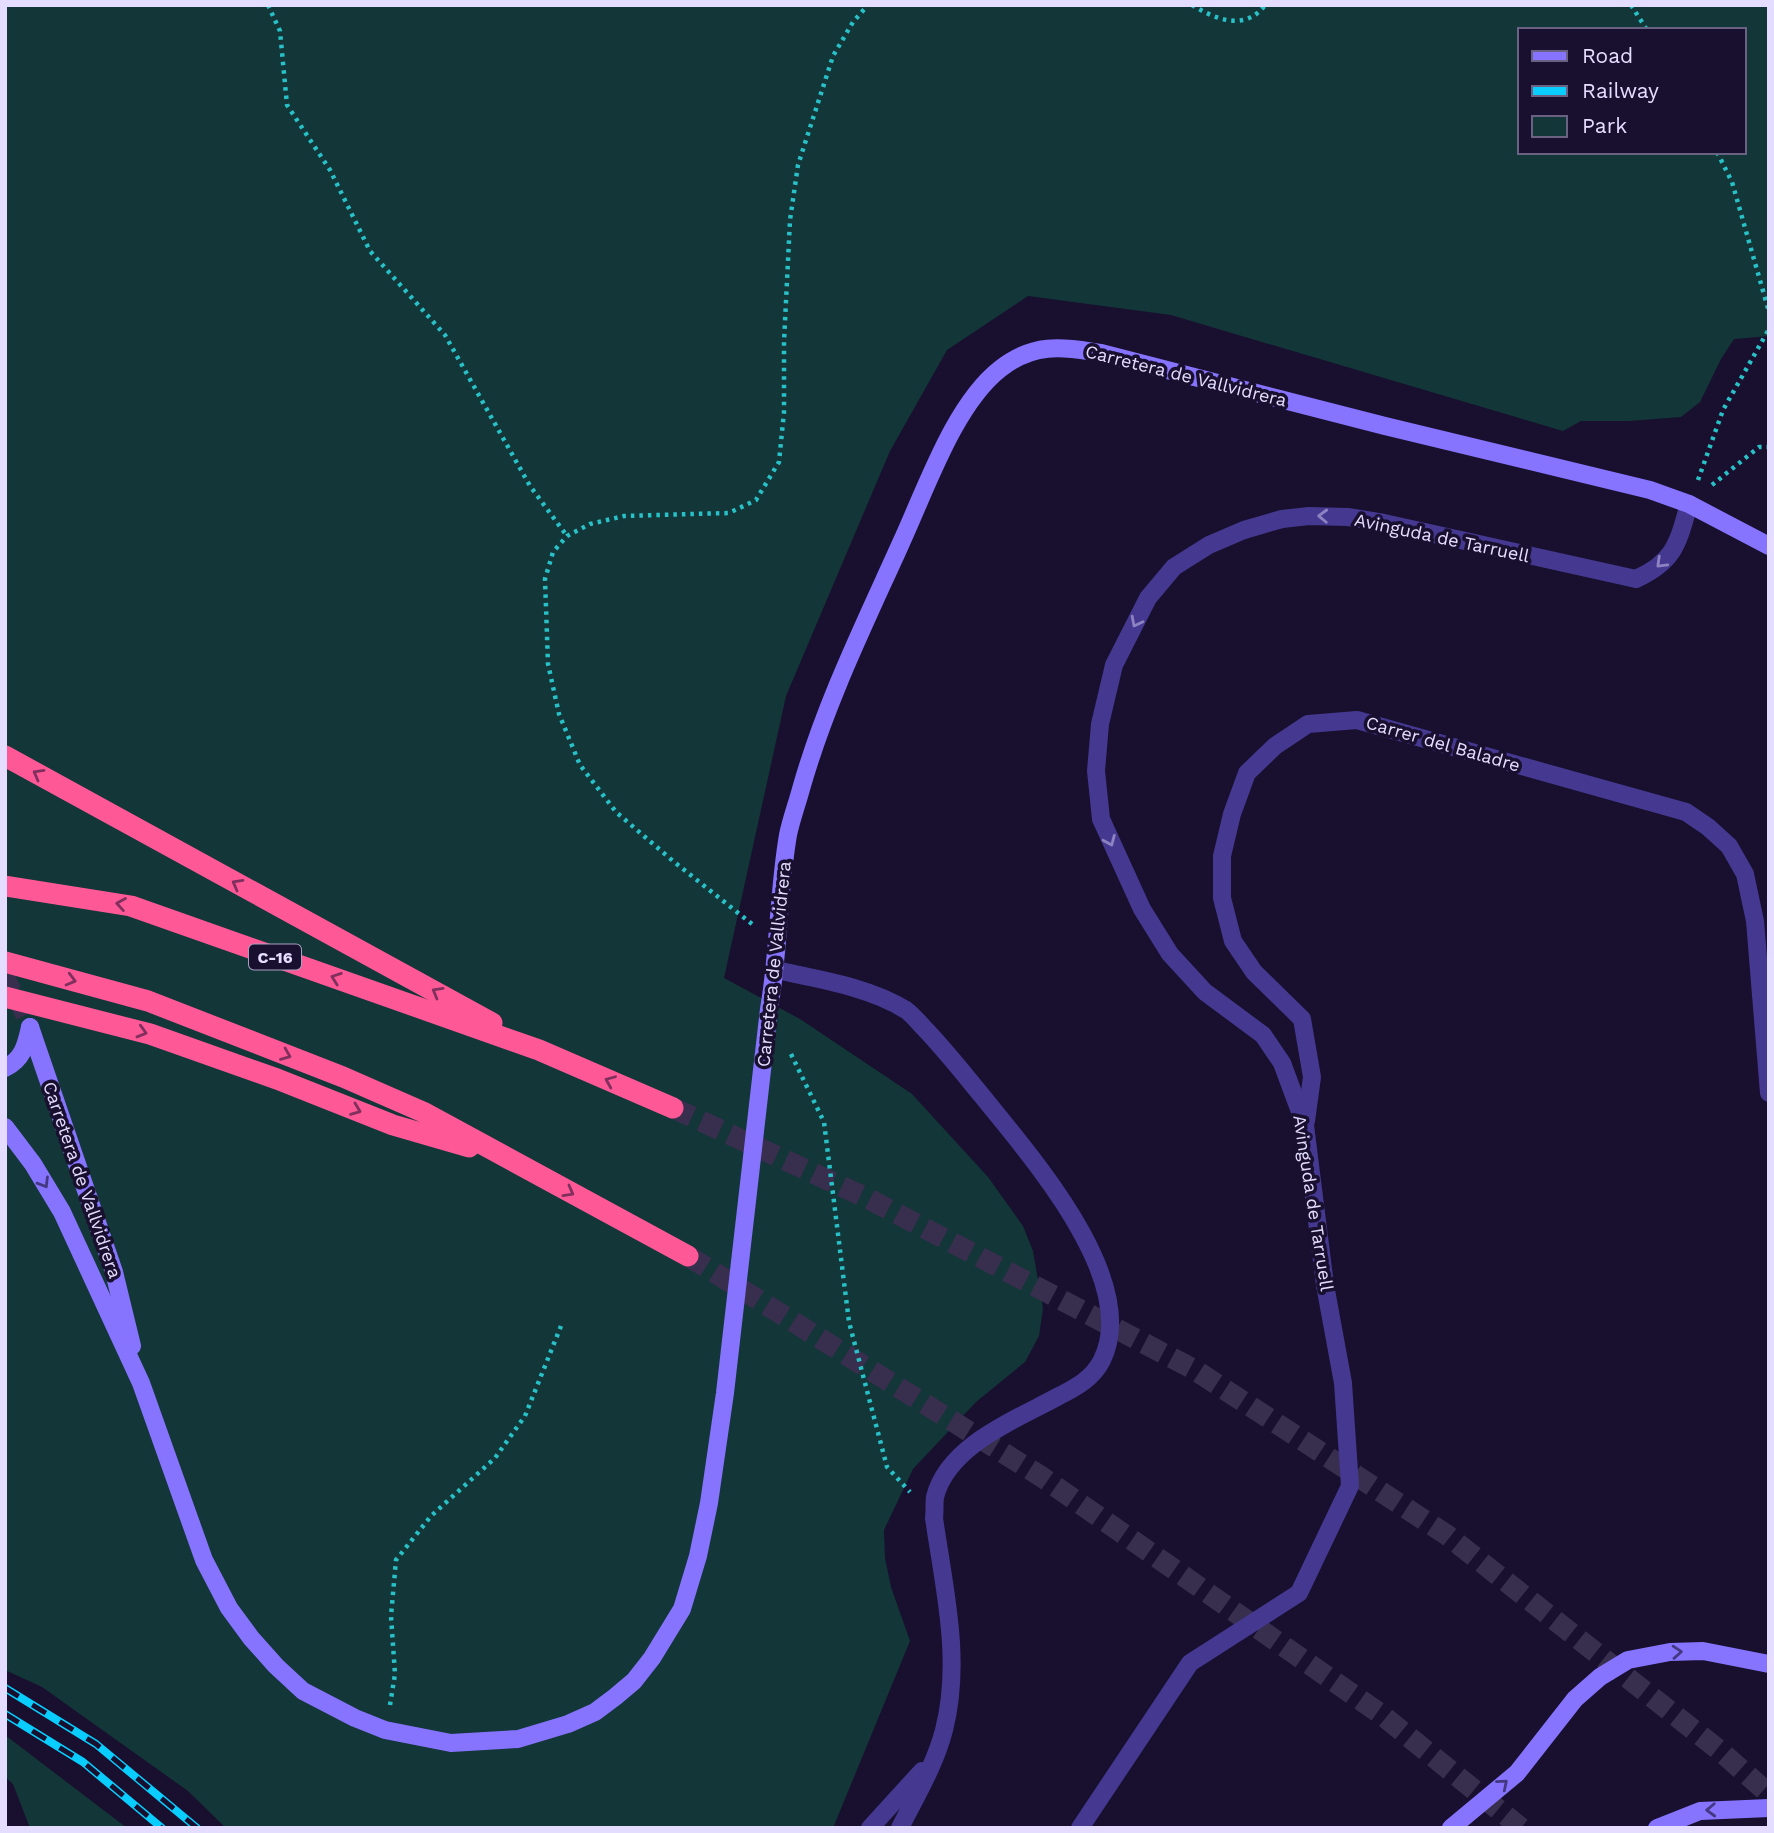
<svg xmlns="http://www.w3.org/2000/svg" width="1774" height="1833" font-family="'Work Sans',sans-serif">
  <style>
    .green { fill: #133639; fill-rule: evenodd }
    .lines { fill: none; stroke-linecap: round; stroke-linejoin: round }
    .secondary-tunnel { stroke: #372f4d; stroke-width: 18; stroke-dasharray: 18 9; stroke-linecap: butt }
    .highway-tunnel { stroke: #372f4d; stroke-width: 21; stroke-dasharray: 21 10; stroke-linecap: butt }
    .path { stroke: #29c1c8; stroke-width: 4.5; stroke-dasharray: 3.5 5; stroke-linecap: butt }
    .street { stroke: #453890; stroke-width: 18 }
    .secondary { stroke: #8674ff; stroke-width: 18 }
    .highway { stroke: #ff5897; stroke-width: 21 }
    .rail-casing { stroke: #09cdff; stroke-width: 8 }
    .rail { stroke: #18102e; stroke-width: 5; stroke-dasharray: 16; stroke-linecap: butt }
    .oneway { stroke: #8d82c2 }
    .oneway2 { stroke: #80305d }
    .oneway3 { stroke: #443882 }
    .labels { text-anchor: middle; stroke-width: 7; stroke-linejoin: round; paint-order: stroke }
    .shield { fill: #18102e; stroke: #a8a0c0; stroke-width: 2 }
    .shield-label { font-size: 16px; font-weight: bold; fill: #e5ddff }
    .street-label { font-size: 18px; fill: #e5ddff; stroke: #18102e }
  </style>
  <rect width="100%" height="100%" fill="#18102e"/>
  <g class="green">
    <path d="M 5,5 L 1769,5 L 1769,336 L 1734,339 L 1721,359 L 1700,402 L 1681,417 L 1629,421 L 1581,421 L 1563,431 L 1171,315 L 1028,296 L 947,350 L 890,451 L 786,696 L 724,978 L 800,1019 L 912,1094 L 988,1177 L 1023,1226 L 1033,1251 L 1043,1308 L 1039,1336 L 1025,1362 L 976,1402 L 913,1469 L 884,1530 L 885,1558 L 891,1587 L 910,1641 L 833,1828 L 226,1828 L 188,1791 L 42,1687 L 5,1670 ZM 1520,30 L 1744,30 L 1744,152 L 1520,152 Z"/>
    <polygon points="5,1735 127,1828 30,1828 13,1784 5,1777"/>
  </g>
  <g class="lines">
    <polyline class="secondary-tunnel" points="5,975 30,1027"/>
    <g class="highway-tunnel">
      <polyline points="673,1108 869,1199 1195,1370 1447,1535 1719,1750 1769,1794"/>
      <polyline points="688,1256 1042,1477 1382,1715 1521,1828"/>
    </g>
    <g class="path">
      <polyline points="268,5 280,31 287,105 330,170 370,251 445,335 530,486 567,536"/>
      <path d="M 1192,5 C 1215,19 1245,32 1265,5"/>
      <polyline points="1631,5 1647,30"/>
      <polyline points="1717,152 1732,182 1769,312"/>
      <polyline points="1698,480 1723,410 1769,329"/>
      <polyline points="1712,485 1759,447 1769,447"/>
      <polyline points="752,924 673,861 616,812 580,765 559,714 548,664 545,579 553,552 567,536 590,524 624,516 729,513 756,500 779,462 784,412 784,342 790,220 798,165 833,56 853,22 868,5"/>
      <polyline points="791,1054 824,1122 849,1322 887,1467 910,1492"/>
      <polyline points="390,1705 395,1674 391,1616 396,1560 431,1516 495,1458 525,1416 561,1326"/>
    </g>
    <g class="street">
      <path d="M 776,970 C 818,979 869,987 906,1010 C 913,1015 919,1023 925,1029 C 946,1051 964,1074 983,1097 C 1030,1156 1141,1280 1102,1360 C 1093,1378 1077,1387 1059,1396 C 1017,1419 948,1445 935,1497 C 934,1503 935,1511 934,1518 C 944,1588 962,1660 944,1730 C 935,1765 916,1796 900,1828"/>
      <polyline points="1306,1121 1312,1077 1302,1019 1254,972 1233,941 1222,898 1222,856 1232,814 1247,773 1275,746 1308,724 1357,720 1686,812 1708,827 1729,846 1745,874 1755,921 1769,1093"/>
      <polyline points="870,1828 922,1771"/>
      <path d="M 1080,1828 L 1190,1663 L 1299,1593 L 1350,1486 L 1343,1383 L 1325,1285 L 1305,1125 L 1282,1063 L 1263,1035 L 1205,992 L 1170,954 L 1142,909 L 1101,819 L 1096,771 L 1100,724 L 1114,665 L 1148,598 L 1174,567 L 1209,545 L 1244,530 L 1282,519 L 1309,516 L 1348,517 L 1384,523 L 1636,579 C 1675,561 1678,543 1689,504"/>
    </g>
    <g class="secondary">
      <polyline points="30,1027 114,1272 132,1346"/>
      <path d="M 5,1068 C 23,1059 26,1045 30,1027"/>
      <path d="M 5,1127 L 33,1164 L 62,1212 L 141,1383 L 204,1560 L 229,1608 L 251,1638 L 276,1666 L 303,1691 L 355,1718 L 385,1730 L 451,1743 L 518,1739 L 568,1724 L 595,1712 L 615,1697 L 634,1681 L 652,1658 L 682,1609 L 698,1556 L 709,1503 L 725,1393 L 769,1009 C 779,952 778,893 788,835 C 791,820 797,804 801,789 C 825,704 865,623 901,543 C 926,489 954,405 1000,369 C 1034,342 1062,347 1101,353 L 1385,426 L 1650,490 L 1689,504 L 1769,546"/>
      <polyline points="1451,1828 1517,1773 1575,1699 1600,1677 1628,1660 1670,1652 1703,1651 1769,1664"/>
      <polyline points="1657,1828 1700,1811 1769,1808"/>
    </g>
    <g class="highway">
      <polyline points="5,756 492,1023"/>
      <polyline points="5,886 131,906 539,1050 673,1108"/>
      <polyline points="5,962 148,1001 343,1077 423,1112 688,1256"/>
      <polyline points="5,997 150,1034 277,1079 393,1125 469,1147"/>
    </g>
    <defs>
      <g id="rail">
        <polyline points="5,1688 96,1744 197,1828"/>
        <polyline points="5,1714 83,1762 162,1828"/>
      </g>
    </defs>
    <use href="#rail" class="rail-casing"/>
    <use href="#rail" class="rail"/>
  </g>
  <defs><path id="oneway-chevron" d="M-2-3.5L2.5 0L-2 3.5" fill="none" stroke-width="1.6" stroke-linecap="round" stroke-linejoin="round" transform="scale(1.75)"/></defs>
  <g class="oneway">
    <use href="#oneway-chevron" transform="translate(1323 516) rotate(-178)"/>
    <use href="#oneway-chevron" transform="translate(1661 563) rotate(136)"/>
    <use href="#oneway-chevron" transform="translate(1136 622) rotate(117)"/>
    <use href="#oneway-chevron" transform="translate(1110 841) rotate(67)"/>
  </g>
  <g class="oneway2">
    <use href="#oneway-chevron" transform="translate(38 774) rotate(-151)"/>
    <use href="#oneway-chevron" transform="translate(237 884) rotate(-151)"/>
    <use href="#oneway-chevron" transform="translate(121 904) rotate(-170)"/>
    <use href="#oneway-chevron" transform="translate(336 978) rotate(-160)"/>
    <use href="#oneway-chevron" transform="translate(71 980) rotate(15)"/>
    <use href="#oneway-chevron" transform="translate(437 992) rotate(-150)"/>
    <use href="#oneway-chevron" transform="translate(142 1032) rotate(16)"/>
    <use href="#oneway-chevron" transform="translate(286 1055) rotate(22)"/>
    <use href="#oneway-chevron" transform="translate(610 1081) rotate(-157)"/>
    <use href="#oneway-chevron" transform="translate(356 1110) rotate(21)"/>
    <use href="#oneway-chevron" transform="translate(569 1192) rotate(29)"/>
  </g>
  <g class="oneway3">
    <use href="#oneway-chevron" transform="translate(44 1183) rotate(59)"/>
    <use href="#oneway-chevron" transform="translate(1677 1652) rotate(-4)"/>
    <use href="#oneway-chevron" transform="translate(1503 1784) rotate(-40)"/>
    <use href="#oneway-chevron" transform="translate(1711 1810) rotate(178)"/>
  </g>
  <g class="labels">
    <rect class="shield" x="249" y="944.5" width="52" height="25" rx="5"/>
    <g class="shield-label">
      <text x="275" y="963">C-16</text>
    </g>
    <g class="street-label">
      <text transform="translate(1186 376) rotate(14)" y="6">Carretera de Vallvidrera</text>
      <text transform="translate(1442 538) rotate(12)" y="6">Avinguda de Tarruell</text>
      <text transform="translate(1443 744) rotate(16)" y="6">Carrer del Baladre</text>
      <text transform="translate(774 964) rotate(-84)" y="6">Carretera de Vallvidrera</text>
      <text transform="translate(82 1180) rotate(71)" y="6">Carretera de Vallvidrera</text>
      <text transform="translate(1313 1203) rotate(81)" y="6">Avinguda de Tarruell</text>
    </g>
  </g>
  <rect width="1774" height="1833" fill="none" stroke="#e5ddff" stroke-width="14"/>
  <rect x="1518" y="28" width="228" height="126" fill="#18102e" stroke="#6a6282" stroke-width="2"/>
  <rect x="1532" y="51" width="35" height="10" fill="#8674ff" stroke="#6a6282" stroke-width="2"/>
  <text x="1582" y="63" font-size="21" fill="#e5ddff">Road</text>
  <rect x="1532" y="86" width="35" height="10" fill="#09cdff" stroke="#6a6282" stroke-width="2"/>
  <text x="1582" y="98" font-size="21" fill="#e5ddff">Railway</text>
  <rect x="1532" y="116" width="35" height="21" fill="#133639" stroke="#6a6282" stroke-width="2"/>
  <text x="1582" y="133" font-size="21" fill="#e5ddff">Park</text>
</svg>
